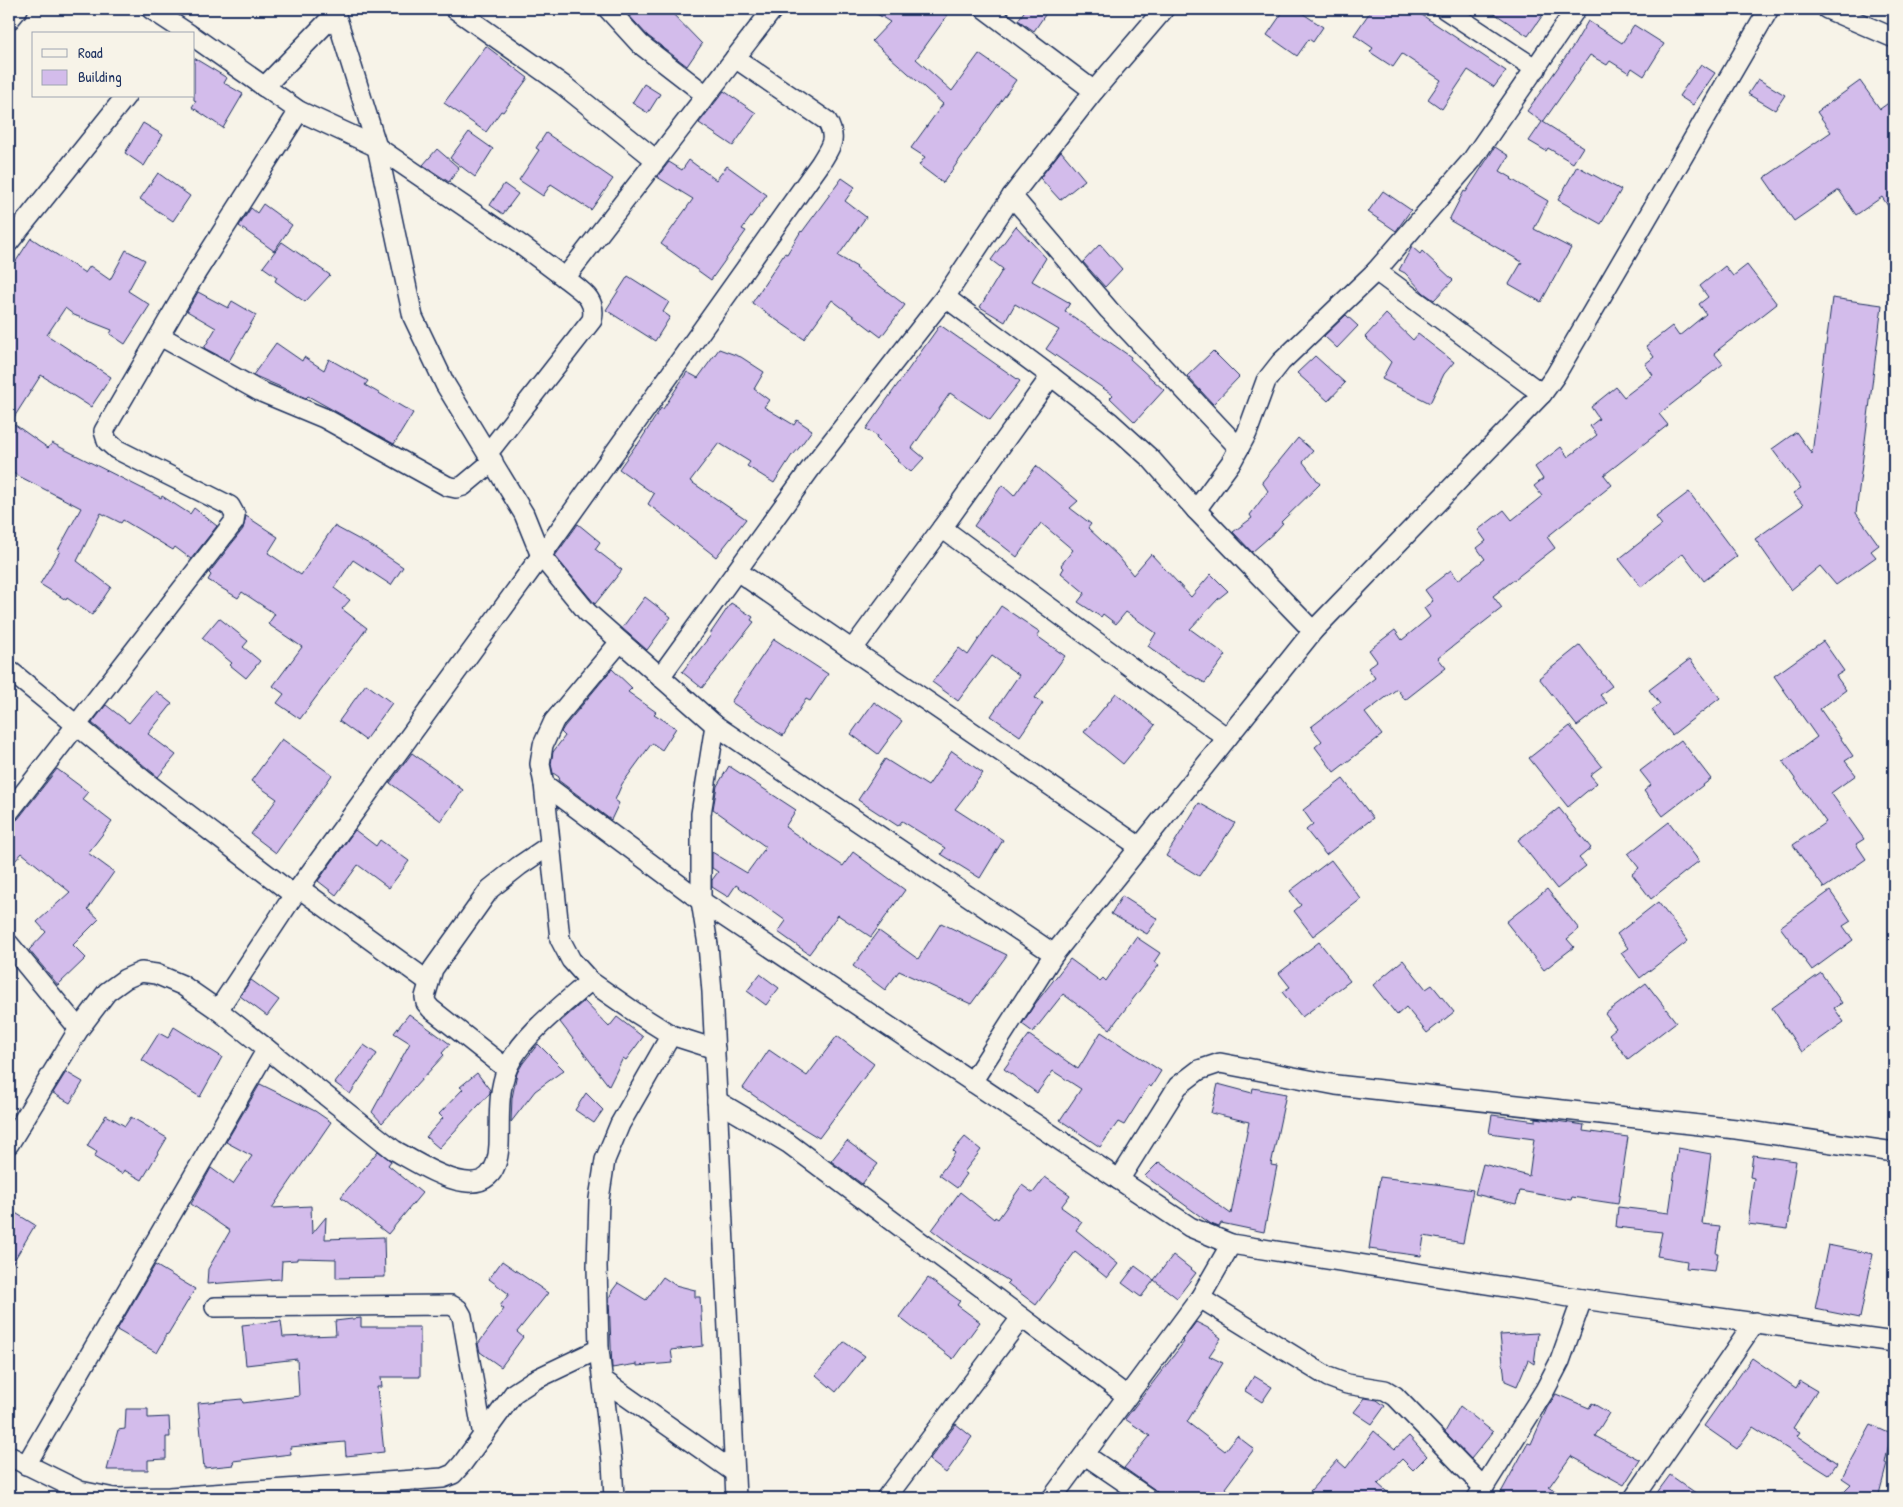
<svg xmlns="http://www.w3.org/2000/svg" width="1903" height="1507" font-family="'Patrick Hand',sans-serif">
  <style>
    .building { fill: #d3bceb; stroke: #1b2f5e }
    .lines { fill: none; stroke-linecap: round; stroke-linejoin: round }
    .minor-casing { stroke: #1b2f5e; stroke-width: 22 }
    .minor { stroke: #f7f3e8; stroke-width: 19 }
  </style>
  <rect width="100%" height="100%" fill="#f7f3e8"/>
  <filter id="ink" filterUnits="userSpaceOnUse"><feTurbulence type="fractalNoise" baseFrequency=".02" numOctaves="2"/><feDisplacementMap in="SourceGraphic" scale="10" xChannelSelector="R" yChannelSelector="G"/><feConvolveMatrix kernelMatrix="1 2 1 2 8 2 1 2 1" color-interpolation-filters="sRGB"/></filter>
  <g filter="url(#ink)">
    <g class="building">
      <polygon points="623,9 668,9 702,44 687,66 648,36"/>
      <polygon points="869,9 937,9 947,16 916,59 952,91 979,54 1016,80 943,183 919,165 925,157 911,148 943,104 872,41 890,22"/>
      <polygon points="1026,9 1049,9 1034,31 1018,20"/>
      <polygon points="1285,9 1296,9 1323,27 1313,42 1309,39 1297,56 1267,35"/>
      <polygon points="1372,9 1413,9 1506,71 1494,87 1468,70 1442,109 1428,99 1441,80 1402,54 1393,67 1370,52 1373,48 1354,35"/>
      <polygon points="1488,9 1547,9 1528,36"/>
      <polygon points="1588,21 1622,43 1634,25 1664,44 1644,76 1632,68 1629,73 1610,61 1607,65 1590,55 1543,122 1583,147 1573,163 1548,148 1546,151 1529,141 1542,122 1527,111 1574,45"/>
      <polygon points="486,46 528,78 503,112 501,111 486,132 444,103"/>
      <polygon points="194,58 227,78 224,83 243,94 223,128 192,107 196,101 194,100"/>
      <polygon points="1701,64 1715,73 1693,105 1679,96"/>
      <polygon points="1758,79 1785,95 1775,110 1748,94"/>
      <polygon points="1860,81 1880,109 1894,99 1894,215 1882,197 1856,215 1839,190 1794,221 1764,178 1831,132 1817,112"/>
      <polygon points="644,84 660,94 648,113 632,103"/>
      <polygon points="724,91 756,113 733,146 699,123"/>
      <polygon points="143,123 163,135 144,166 125,153"/>
      <polygon points="469,132 493,149 475,177 450,158"/>
      <polygon points="546,133 613,179 591,210 551,184 543,196 519,180 539,150 536,148"/>
      <polygon points="1495,147 1509,156 1500,171 1512,178 1511,179 1548,201 1534,229 1571,248 1541,302 1509,284 1522,262 1449,220 1464,191 1466,192"/>
      <polygon points="437,149 459,168 449,182 423,165"/>
      <polygon points="1061,151 1085,180 1060,200 1040,178"/>
      <polygon points="689,160 716,180 727,166 767,195 742,229 746,231 711,280 661,244 693,199 657,177 669,162 682,170"/>
      <polygon points="1577,166 1621,190 1601,224 1558,200"/>
      <polygon points="158,173 190,196 173,221 140,199"/>
      <polygon points="842,178 855,187 845,201 866,217 838,256 857,267 856,268 905,305 881,337 832,300 804,339 752,303 785,253 787,254 801,231 802,232"/>
      <polygon points="504,184 518,194 503,214 490,205"/>
      <polygon points="1383,191 1411,210 1396,231 1368,212"/>
      <polygon points="263,204 292,225 274,251 239,226 251,208 257,213"/>
      <polygon points="1016,226 1046,258 1032,281 1070,303 1065,311 1131,357 1130,359 1164,390 1135,422 1110,398 1113,395 1046,349 1059,330 1015,304 1005,322 980,307 1003,269 991,260"/>
      <polygon points="31,238 85,273 90,266 110,280 126,250 145,260 128,291 150,305 125,344 110,334 112,330 74,315 65,308 47,335 111,377 91,407 41,375 11,422 48,448 52,443 161,498 162,496 190,514 194,508 217,526 191,559 175,547 173,550 123,520 121,523 101,513 77,561 111,587 92,615 67,598 66,600 40,584 60,551 58,550 81,508 9,471 9,272"/>
      <polygon points="282,242 330,275 305,302 275,281 277,277 263,267"/>
      <polygon points="1100,244 1122,269 1105,287 1083,262"/>
      <polygon points="1412,247 1420,254 1422,251 1453,280 1434,300 1424,293 1405,273 1399,270"/>
      <polygon points="1747,265 1777,304 1714,353 1723,364 1659,414 1668,425 1604,475 1612,485 1547,537 1555,548 1493,596 1502,608 1438,658 1446,668 1405,700 1397,689 1365,713 1382,735 1334,772 1315,747 1322,741 1311,727 1375,678 1368,668 1377,661 1369,650 1395,630 1402,640 1430,617 1424,608 1433,601 1425,590 1451,570 1458,580 1485,559 1477,548 1486,541 1478,530 1504,510 1512,520 1542,496 1534,486 1543,479 1535,467 1561,447 1568,457 1597,435 1590,426 1599,419 1591,407 1616,387 1624,397 1653,375 1645,364 1654,357 1646,346 1672,326 1679,336 1706,314 1699,304 1708,297 1700,286 1725,266 1733,276"/>
      <polygon points="628,276 669,302 663,312 670,317 655,341 606,310"/>
      <polygon points="198,292 228,308 232,301 256,315 229,361 204,348 216,328 187,311"/>
      <polygon points="1832,298 1882,305 1856,513 1879,545 1871,551 1876,557 1836,585 1820,566 1791,590 1755,539 1803,505 1793,493 1801,488 1772,449 1796,432 1812,454"/>
      <polygon points="1386,314 1413,340 1418,334 1454,362 1444,374 1430,403 1382,379 1391,362 1365,337"/>
      <polygon points="1346,315 1358,326 1337,348 1324,336"/>
      <polygon points="940,325 1020,381 990,420 950,393 912,448 924,458 911,472 897,461 898,460 876,438 877,436 866,429"/>
      <polygon points="276,343 302,361 304,357 324,370 329,359 368,381 365,385 413,413 394,444 308,396 306,398 253,375"/>
      <polygon points="719,349 741,357 764,372 754,389 769,400 764,407 794,425 797,420 812,430 799,448 793,455 792,455 774,483 747,466 750,462 719,443 690,481 746,519 716,557 648,504 654,494 619,469 636,445 637,446 661,408 663,409 687,372 698,378"/>
      <polygon points="1213,351 1239,377 1213,404 1187,376"/>
      <polygon points="1315,356 1345,383 1328,401 1297,373"/>
      <polygon points="1298,438 1313,451 1303,462 1320,484 1281,522 1283,523 1275,532 1252,552 1233,532 1252,518 1250,515 1268,491 1262,482"/>
      <polygon points="1036,466 1078,501 1070,508 1091,524 1088,528 1118,556 1133,575 1151,554 1191,597 1211,574 1228,591 1218,599 1190,629 1226,655 1205,683 1173,665 1148,646 1156,633 1126,612 1116,624 1103,614 1101,617 1078,602 1085,593 1061,573 1064,568 1061,565 1073,550 1041,523 1017,557 998,542 974,526 1002,485 1014,496"/>
      <polygon points="1689,492 1737,556 1704,581 1683,553 1641,587 1619,559 1662,525 1656,517"/>
      <polygon points="246,516 278,537 268,553 301,575 334,526 373,547 403,567 391,585 353,560 334,588 350,600 342,609 367,628 300,719 277,703 284,694 273,686 302,647 268,624 275,614 242,592 238,598 208,580 211,575 209,573 243,529"/>
      <polygon points="578,524 600,542 595,549 622,570 595,604 555,556"/>
      <polygon points="645,597 671,617 647,650 622,628"/>
      <polygon points="731,603 753,617 751,620 754,622 702,688 682,672 711,635 710,634"/>
      <polygon points="1001,606 1040,632 1037,636 1065,656 1035,698 1043,703 1020,736 991,716 1019,675 992,656 958,701 932,682 959,648 968,655"/>
      <polygon points="219,618 248,641 243,647 260,661 246,678 230,665 232,663 202,638"/>
      <polygon points="774,639 828,674 810,701 806,699 783,736 731,702"/>
      <polygon points="1823,641 1844,671 1836,676 1846,690 1820,709 1853,756 1845,761 1856,775 1831,793 1864,839 1856,844 1866,859 1824,888 1793,845 1826,822 1783,762 1817,737 1774,676"/>
      <polygon points="1580,645 1612,686 1600,695 1607,703 1577,726 1539,678"/>
      <polygon points="1690,659 1720,698 1672,735 1652,710 1660,704 1649,690"/>
      <polygon points="612,669 632,688 628,692 656,712 654,714 676,728 662,750 652,743 622,784 615,800 619,803 611,820 558,780 559,777 553,773 551,764 553,752 565,736 561,732 564,727"/>
      <polygon points="366,684 392,703 365,740 339,721"/>
      <polygon points="156,691 172,704 148,734 176,755 158,777 92,723 106,705 129,723"/>
      <polygon points="1116,693 1155,725 1123,764 1084,732"/>
      <polygon points="874,702 902,721 878,754 851,734"/>
      <polygon points="1570,726 1602,766 1590,775 1597,783 1568,807 1529,758"/>
      <polygon points="282,739 332,775 276,853 251,834 277,799 251,781"/>
      <polygon points="1681,740 1711,779 1663,816 1644,791 1651,785 1640,771"/>
      <polygon points="952,751 983,773 955,809 1003,840 980,878 941,854 945,848 902,821 898,826 858,800 885,759 928,786"/>
      <polygon points="412,753 463,790 441,821 390,783"/>
      <polygon points="729,766 796,810 785,827 843,866 853,852 905,890 871,937 838,915 809,954 778,932 786,921 736,885 728,897 712,887 712,880 718,872 712,868 712,852 747,873 766,847 713,809 717,786"/>
      <polygon points="57,769 88,792 82,799 112,822 88,853 114,872 88,909 99,919 73,945 86,958 58,985 29,950 46,932 37,922 70,892 22,853 9,868 9,823 18,819"/>
      <polygon points="1343,779 1373,818 1326,855 1306,830 1313,824 1303,810"/>
      <polygon points="1199,803 1235,823 1199,876 1166,856"/>
      <polygon points="1559,808 1591,848 1579,858 1586,866 1557,889 1518,840"/>
      <polygon points="1669,822 1699,861 1651,899 1632,874 1639,868 1628,854"/>
      <polygon points="355,830 376,846 380,840 409,861 389,888 358,865 336,895 318,881"/>
      <polygon points="1331,860 1361,899 1313,936 1294,911 1301,905 1290,891"/>
      <polygon points="1547,889 1579,929 1567,939 1574,947 1544,970 1506,922"/>
      <polygon points="1830,891 1851,921 1843,926 1853,940 1812,970 1780,927"/>
      <polygon points="1122,896 1158,919 1147,934 1111,914"/>
      <polygon points="1658,902 1688,941 1640,978 1621,953 1628,948 1617,934"/>
      <polygon points="941,923 1007,955 971,1004 899,971 885,990 853,966 879,931 918,959"/>
      <polygon points="1136,937 1160,953 1154,962 1159,965 1110,1029 1063,994 1033,1032 1022,1024 1035,1004 1070,959 1100,981 1103,978 1106,981"/>
      <polygon points="1319,942 1350,981 1302,1017 1282,992 1290,987 1279,973"/>
      <polygon points="1403,960 1426,989 1432,985 1454,1012 1427,1033 1406,1007 1397,1015 1373,985"/>
      <polygon points="1821,973 1842,1003 1834,1008 1844,1022 1802,1052 1772,1008"/>
      <polygon points="760,974 779,988 766,1005 747,991"/>
      <polygon points="251,980 279,1000 267,1016 240,996"/>
      <polygon points="1646,983 1676,1022 1628,1059 1609,1034 1616,1028 1605,1014"/>
      <polygon points="584,1001 609,1027 617,1017 643,1037 626,1060 623,1058 609,1086 560,1022"/>
      <polygon points="409,1014 450,1044 442,1053 444,1055 382,1123 372,1112 410,1043 394,1033"/>
      <polygon points="174,1027 222,1057 200,1097 142,1060 159,1033 168,1038"/>
      <polygon points="1101,1032 1161,1071 1151,1087 1149,1085 1124,1125 1118,1122 1100,1147 1060,1120 1081,1089 1053,1071 1037,1093 1004,1069 1029,1035 1078,1069"/>
      <polygon points="837,1036 874,1064 819,1138 786,1118 743,1088 769,1050 807,1076"/>
      <polygon points="538,1044 564,1070 535,1091 511,1122 512,1098 517,1073 523,1063"/>
      <polygon points="364,1045 377,1054 350,1094 335,1083"/>
      <polygon points="66,1072 83,1082 70,1103 53,1093"/>
      <polygon points="477,1073 490,1090 490,1093 439,1148 426,1137 443,1118 439,1114 463,1089 460,1087"/>
      <polygon points="260,1084 315,1111 331,1122 272,1208 311,1206 312,1234 326,1217 325,1239 384,1237 385,1277 336,1278 336,1259 297,1258 297,1260 282,1261 281,1279 207,1284 208,1269 230,1231 191,1204 211,1168 233,1184 252,1156 226,1142"/>
      <polygon points="1218,1084 1252,1093 1253,1088 1286,1094 1271,1165 1277,1166 1264,1232 1221,1223 1219,1227 1211,1224 1145,1176 1159,1162 1231,1214 1249,1122 1211,1113"/>
      <polygon points="586,1093 603,1110 594,1123 575,1110"/>
      <polygon points="106,1115 125,1126 131,1117 167,1138 142,1180 124,1170 122,1174 94,1157 97,1152 87,1146"/>
      <polygon points="1492,1115 1536,1121 1536,1118 1584,1125 1583,1131 1628,1137 1618,1204 1572,1197 1571,1200 1520,1191 1516,1204 1475,1194 1483,1164 1529,1176 1534,1139 1489,1133"/>
      <polygon points="965,1137 981,1150 964,1172 967,1174 957,1188 939,1175 955,1153 953,1151"/>
      <polygon points="847,1141 878,1164 862,1184 831,1161"/>
      <polygon points="1678,1148 1711,1154 1702,1224 1720,1226 1716,1253 1718,1253 1715,1271 1686,1268 1687,1261 1657,1256 1662,1232 1616,1227 1618,1207 1669,1213"/>
      <polygon points="378,1151 391,1161 388,1165 422,1193 388,1234 341,1197"/>
      <polygon points="1753,1155 1796,1161 1788,1211 1790,1212 1788,1229 1748,1224 1754,1178 1750,1177"/>
      <polygon points="1045,1177 1070,1195 1061,1207 1082,1222 1076,1230 1118,1264 1107,1278 1075,1252 1036,1305 1007,1283 1009,1281 958,1250 932,1230 960,1192 994,1219 995,1217 998,1219 1022,1185 1033,1193"/>
      <polygon points="1380,1177 1443,1185 1473,1190 1463,1243 1424,1236 1421,1256 1369,1249"/>
      <polygon points="9,1209 35,1225 9,1269"/>
      <polygon points="1828,1245 1873,1254 1860,1318 1815,1309"/>
      <polygon points="1173,1255 1196,1273 1177,1298 1154,1280"/>
      <polygon points="502,1261 548,1293 517,1332 523,1337 501,1367 480,1352 478,1344 504,1309 500,1306 509,1294 489,1279"/>
      <polygon points="155,1265 195,1289 168,1334 165,1335 165,1339 157,1353 117,1330"/>
      <polygon points="1135,1266 1154,1280 1141,1297 1122,1283"/>
      <polygon points="663,1277 675,1285 695,1290 695,1297 700,1297 703,1346 671,1350 673,1363 637,1366 637,1364 612,1368 609,1299 612,1291 618,1283 646,1300"/>
      <polygon points="928,1278 960,1301 957,1305 980,1322 953,1359 899,1317"/>
      <polygon points="361,1318 361,1327 420,1327 420,1377 381,1377 382,1387 377,1387 384,1452 346,1456 345,1442 290,1447 291,1454 233,1461 234,1465 204,1468 198,1403 242,1399 243,1403 299,1396 297,1359 246,1365 242,1325 281,1321 283,1337 336,1335 335,1321"/>
      <polygon points="1196,1322 1208,1328 1221,1338 1209,1356 1223,1363 1187,1422 1225,1451 1237,1436 1254,1449 1225,1488 1240,1498 1159,1498 1158,1493 1154,1489 1124,1468 1150,1436 1125,1419 1184,1342 1182,1341"/>
      <polygon points="1538,1333 1534,1364 1528,1360 1517,1386 1505,1381 1500,1335"/>
      <polygon points="844,1342 865,1356 836,1392 816,1375"/>
      <polygon points="1752,1358 1796,1388 1800,1381 1817,1391 1793,1428 1800,1432 1797,1436 1837,1463 1829,1475 1753,1427 1737,1449 1704,1426"/>
      <polygon points="1254,1376 1272,1387 1262,1402 1245,1391"/>
      <polygon points="1556,1394 1589,1408 1592,1403 1609,1413 1595,1436 1640,1460 1624,1485 1571,1456 1549,1487 1566,1498 1498,1498 1528,1443 1531,1444 1547,1408"/>
      <polygon points="1365,1398 1377,1400 1385,1406 1372,1424 1354,1412"/>
      <polygon points="1460,1406 1493,1432 1471,1459 1445,1432"/>
      <polygon points="126,1409 148,1409 148,1418 169,1417 170,1437 166,1437 166,1459 148,1460 148,1470 107,1470 118,1430 125,1429"/>
      <polygon points="956,1424 972,1437 946,1473 929,1460"/>
      <polygon points="1871,1425 1891,1434 1885,1463 1887,1464 1878,1498 1837,1498 1851,1484 1842,1478"/>
      <polygon points="1374,1431 1395,1449 1409,1436 1427,1456 1413,1470 1402,1459 1378,1484 1394,1498 1304,1498 1337,1460 1346,1468"/>
      <polygon points="1670,1475 1703,1498 1653,1498"/>
    </g>
    <g class="lines">
      <defs>
        <g id="minor">
          <polyline points="151,9 189,34"/>
          <polyline points="334,9 377,147 413,317 445,384 524,514 541,556 587,612 715,725 1054,954"/>
          <polyline points="455,9 563,85 656,160"/>
          <polyline points="608,9 640,44 706,95"/>
          <polyline points="985,9 1094,91"/>
          <polyline points="1445,9 1536,69"/>
          <polyline points="1827,9 1894,38"/>
          <polyline points="9,20 18,9"/>
          <polyline points="194,37 299,111 377,147 521,245 565,278 773,9"/>
          <polyline points="264,87 335,14"/>
          <polyline points="1012,196 1109,310 1239,448"/>
          <polyline points="9,242 126,96"/>
          <polyline points="1376,271 1542,394"/>
          <polyline points="945,297 1051,376 1110,422 1151,459 1196,510 1313,631"/>
          <polyline points="160,336 259,391 324,418 447,486 456,488 463,486 493,461"/>
          <path d="M 488,453 L 592,320 C 597,298 581,291 565,278"/>
          <polyline points="1196,510 1232,461 1247,433 1266,381 1281,362 1376,271 1472,160 1576,9"/>
          <polyline points="942,528 1227,738"/>
          <polyline points="737,571 1140,847"/>
          <polyline points="620,642 554,721 543,745 540,764 544,784 560,939 571,960 590,981 636,1013 671,1035 715,1049"/>
          <polyline points="852,650 942,528 1051,376"/>
          <polyline points="9,670 146,782 294,895"/>
          <polyline points="660,677 811,468 945,297 1012,196 1094,91 1164,9"/>
          <polyline points="715,725 701,814 701,901 708,945 712,992 736,1498"/>
          <polyline points="544,784 701,901 1190,1227 1231,1244 1582,1299 1894,1342"/>
          <polyline points="9,812 234,522 235,515 230,506 116,449 107,441 104,431 196,273 299,111"/>
          <polyline points="299,888 429,982"/>
          <polyline points="9,944 79,1029"/>
          <path d="M 218,1010 L 394,1150 C 427,1168 496,1215 499,1145 C 500,1119 497,1094 507,1069 C 520,1037 564,1004 590,981"/>
          <polyline points="507,1069 431,1009 426,1003 425,997 433,969 490,889 519,866 550,845"/>
          <polyline points="972,1082 1054,954 1313,631 1542,394 1555,376 1769,9"/>
          <polyline points="717,1101 788,1143 1127,1396"/>
          <path d="M 9,1144 L 79,1029 L 107,992 L 125,979 L 141,972 L 156,974 L 182,985 L 218,1010 L 294,895 L 541,556 L 820,164 C 830,147 838,140 827,121 L 735,58"/>
          <polyline points="1119,1180 1178,1086 1199,1070 1220,1063 1336,1085 1736,1129 1894,1152"/>
          <polyline points="1200,1298 1328,1377 1347,1384 1385,1390 1395,1396 1484,1488"/>
          <polyline points="215,1307 451,1305 458,1309 462,1316 483,1436"/>
          <polyline points="603,1380 734,1472"/>
          <polyline points="1085,1455 1148,1498"/>
          <polyline points="9,1456 80,1491 114,1498"/>
          <polyline points="26,1465 267,1049"/>
          <polyline points="115,1498 169,1497 443,1478 453,1474 462,1464 514,1393 534,1380 599,1349"/>
          <polyline points="614,1498 612,1462 599,1349 597,1266 599,1199 605,1160 620,1124 671,1035"/>
          <polyline points="886,1498 1021,1318"/>
          <polyline points="1052,1498 1200,1298 1231,1244"/>
          <polyline points="1477,1498 1545,1390 1560,1361 1582,1299"/>
          <polyline points="1634,1498 1755,1322"/>
        </g>
      </defs>
      <use href="#minor" class="minor-casing"/>
      <use href="#minor" class="minor"/>
    </g>
  </g>
  <rect width="1903" height="1507" fill="none" stroke="#f7f3e8" stroke-width="30"/>
  <rect x="15" y="15" width="1873" height="1477" fill="none" stroke="#1b2f5e" stroke-width="2" filter="url(#ink)"/>
  <rect x="32" y="32" width="162" height="65" fill="#f7f3e8" stroke="#9fa5b1"/>
  <rect x="42" y="49" width="25" height="8" fill="#f7f3e8" stroke="#9fa5b1"/>
  <text x="78" y="58" font-size="15" fill="#1b2f5e">Road</text>
  <rect x="42" y="70" width="25" height="15" fill="#d3bceb" stroke="#9fa5b1"/>
  <text x="78" y="82" font-size="15" fill="#1b2f5e">Building</text>
</svg>
